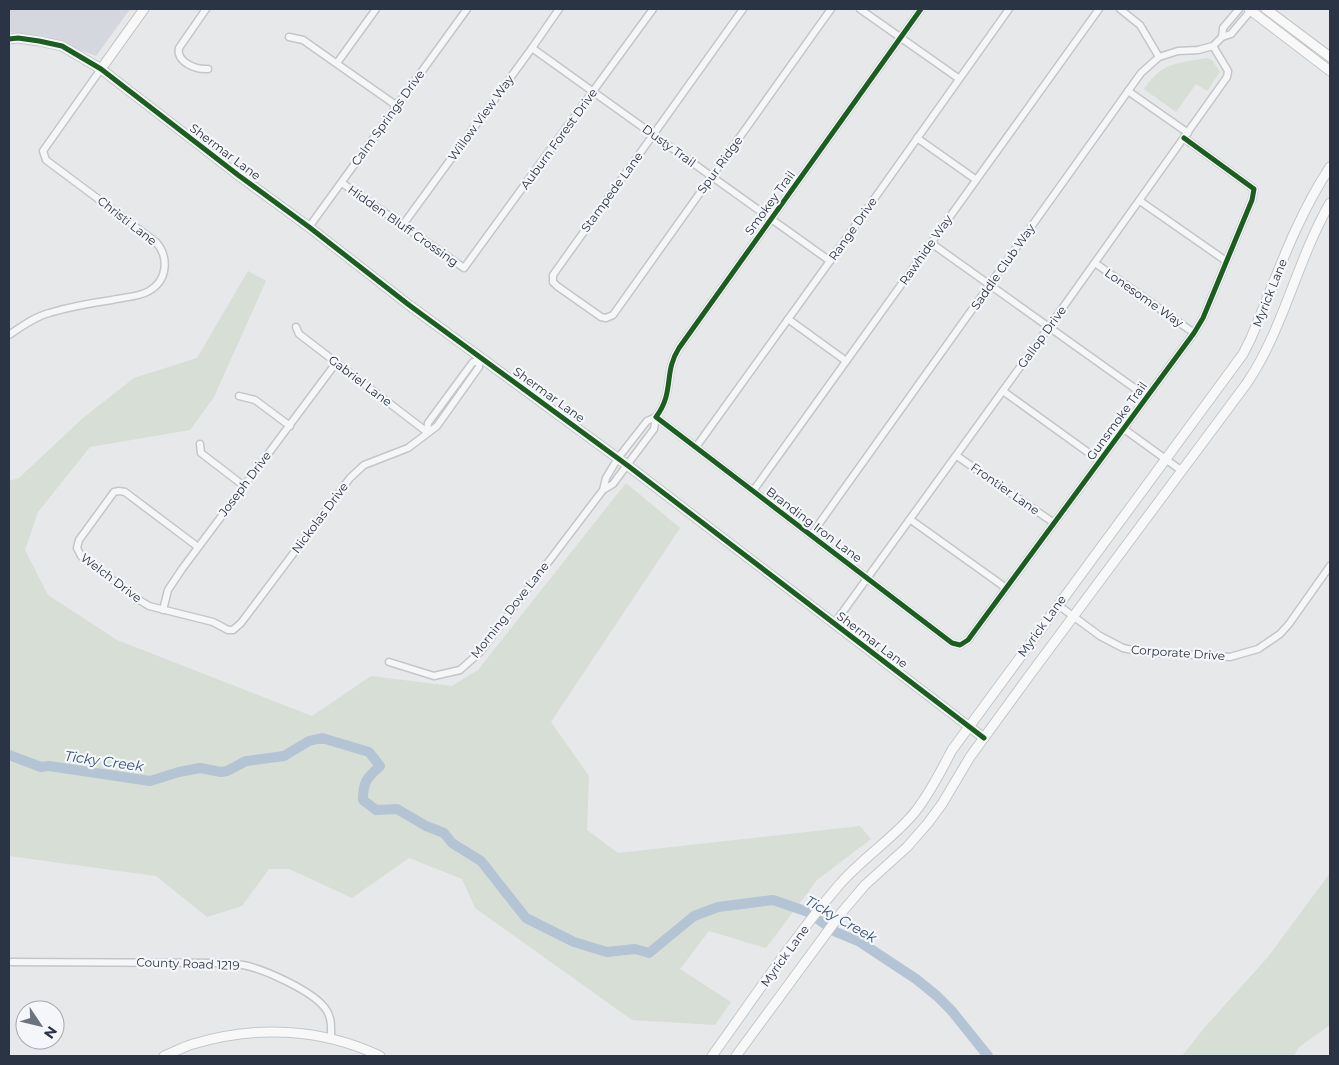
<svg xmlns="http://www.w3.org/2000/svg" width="1339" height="1065" font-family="Montserrat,sans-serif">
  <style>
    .built { fill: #d4d7dd }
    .green { fill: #d6ded6 }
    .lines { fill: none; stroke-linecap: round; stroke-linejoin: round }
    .river { stroke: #b4c4d5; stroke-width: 10 }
    .street-casing { stroke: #c4c6c8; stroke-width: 9 }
    .secondary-casing { stroke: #c4c6c8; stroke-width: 11 }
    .street { stroke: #f5f6f7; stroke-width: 6 }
    .secondary { stroke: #f8f8f8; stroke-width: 9 }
    .cycleway-casing { stroke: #f4f6f9; stroke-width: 8 }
    .cycleway { stroke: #1b5e20; stroke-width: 5 }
    .labels { text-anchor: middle; stroke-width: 4.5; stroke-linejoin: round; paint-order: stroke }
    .street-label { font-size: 12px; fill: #2b3445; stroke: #f4f6f9 }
    .water-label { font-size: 14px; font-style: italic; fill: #34527a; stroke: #f4f6f9 }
  </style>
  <rect width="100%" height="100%" fill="#e6e8ea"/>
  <polygon class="built" points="9,9 130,9 96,56 40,35 9,32"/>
  <g class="green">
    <path d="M 1206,58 L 1212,60 L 1220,72 L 1207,91 L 1196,84 L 1176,112 L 1144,89 C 1163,62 1175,64 1206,58 Z"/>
    <polygon points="248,271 266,281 214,397 190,430 90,447 38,512 25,550 48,595 117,640 312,716 371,676 452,686 478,670 626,483 680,528 551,722 589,776 587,830 618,853 860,826 871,839 817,880 766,948 709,931 680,969 731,1002 715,1025 632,1020 475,908 462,879 409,858 352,898 289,869 269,869 242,906 207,917 156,876 9,856 9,481 19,478 83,418 134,378 197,358"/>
    <polygon points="1330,873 1330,1025 1299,1047 1294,1056 1182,1056 1205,1027 1268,957"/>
  </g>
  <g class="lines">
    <path class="river" d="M 9,755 L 41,767 L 49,766 L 150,781 L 179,772 L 200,768 L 221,772 L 227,771 L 246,761 L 284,756 L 309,741 L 322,738 L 369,752 L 380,766 C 367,778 363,781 363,800 L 376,810 L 397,809 L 426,826 L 444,833 L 452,843 L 481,861 L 526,918 L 574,942 L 607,952 L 635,949 L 649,953 L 694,916 L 718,907 L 773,900 L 808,912 L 836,932 L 860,942 L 916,979 L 937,996 L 951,1010 L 988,1056"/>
    <defs>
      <g id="street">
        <path d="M 206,9 L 179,48 C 176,62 196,70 208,69"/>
        <polyline points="743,9 553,275 553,282 557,286 601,317 606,318 613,315 831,9"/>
        <polyline points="860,9 958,78"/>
        <path d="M 921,9 L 679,348 C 663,373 675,392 656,417 L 952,643 L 960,645 L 968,640 L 1194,333 L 1203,318 L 1252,200 L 1254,189 L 1184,138"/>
        <polyline points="1120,9 1140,25 1159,57"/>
        <polyline points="289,37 303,40 397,106"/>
        <polyline points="1222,37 1223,28 1239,9"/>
        <polyline points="532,48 830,261"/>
        <polyline points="337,63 376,9"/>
        <polyline points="1128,91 1188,133"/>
        <polyline points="917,138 975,179"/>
        <polyline points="342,183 464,268 653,9"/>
        <polyline points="1140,201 1226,261"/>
        <polyline points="402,226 532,48 559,9"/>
        <polyline points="309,227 467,9"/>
        <polyline points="931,243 1147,397"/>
        <polyline points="1095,263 1194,333"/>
        <polyline points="788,319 846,361"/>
        <polyline points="296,327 299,334 427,432"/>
        <path d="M 9,335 C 21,327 34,317 49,313 C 69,307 91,303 112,300 C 124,297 139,297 149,291 C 168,280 169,257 156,242 L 46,160 L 43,151 L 101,69"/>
        <polyline points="1003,391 1100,461"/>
        <polyline points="239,396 255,400 290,426"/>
        <polyline points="1124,429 1182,471"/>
        <polyline points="427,432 428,423 473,362 479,362 481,360"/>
        <polyline points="200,444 201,453 244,486"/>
        <polyline points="696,447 830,261 1009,9"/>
        <polyline points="957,456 1054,523"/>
        <polyline points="753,491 1099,9"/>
        <polyline points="911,520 1006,588"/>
        <polyline points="811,535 1141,73 1159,57 1178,51 1198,50 1213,46 1222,37 1231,34 1252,9"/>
        <polyline points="198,547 125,492 119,491 114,492 79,540 77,548 81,556 136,598 149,606 213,622 228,630 233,630 241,623 350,478 364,465 408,448 437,426 479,367 479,362"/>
        <polyline points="1058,605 1100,636 1123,648 1142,652 1230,657 1258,649 1280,634 1289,624 1330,566"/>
        <polyline points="163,610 168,590 182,569 336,363"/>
        <polyline points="834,624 1049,327 1227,77 1228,71 1213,46"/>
        <polyline points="389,662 434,676 460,670 480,652 603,490 606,478 618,458 647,421 656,417 654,429 627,465 613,484 603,490"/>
        <path d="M 9,962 L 220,963 C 227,964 235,964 243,965 C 264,969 316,992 327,1011 C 332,1020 331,1028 331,1038"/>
      </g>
      <g id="secondary">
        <polyline points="1249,9 1330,71"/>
        <polyline points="1266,9 1330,57"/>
        <polyline points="9,39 18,38 39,41 62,46 101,69 238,175 309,227 409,305 627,465 984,738"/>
        <polyline points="101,69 144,9"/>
        <path d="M 164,1056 C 174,1052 183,1047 193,1044 C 255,1025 321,1028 380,1056"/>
        <path d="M 712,1056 C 753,999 793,939 839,885 C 862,858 893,839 915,812 C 930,793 941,771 952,750 L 1243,354 L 1251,338 C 1275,281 1295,220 1330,167"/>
        <path d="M 736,1056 L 842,912 L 865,885 L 907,847 L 928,823 L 942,804 L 970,757 L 1032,672 L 1247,383 C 1284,328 1297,260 1330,203"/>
      </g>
    </defs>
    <use href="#street" class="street-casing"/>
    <use href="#secondary" class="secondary-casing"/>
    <use href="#street" class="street"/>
    <use href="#secondary" class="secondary"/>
    <defs>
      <g id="cycleway">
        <path d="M 921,9 L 679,348 C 663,373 675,392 656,417 L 952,643 L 960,645 L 968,640 L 1194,333 L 1203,318 L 1252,200 L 1254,189 L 1184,138"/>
        <polyline points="9,39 18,38 39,41 62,46 101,69 238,175 309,227 409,305 627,465 984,738"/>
      </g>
    </defs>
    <use href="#cycleway" class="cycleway-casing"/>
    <use href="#cycleway" class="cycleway"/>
  </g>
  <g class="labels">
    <g class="street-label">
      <text transform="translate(388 118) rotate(-54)" y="4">Calm Springs Drive</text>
      <text transform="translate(481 118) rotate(-54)" y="4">Willow View Way</text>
      <text transform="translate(559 139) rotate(-54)" y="4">Auburn Forest Drive</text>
      <text transform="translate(669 146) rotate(36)" y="4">Dusty Trail</text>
      <text transform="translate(225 152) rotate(37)" y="4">Shermar Lane</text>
      <text transform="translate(720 165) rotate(-54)" y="4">Spur Ridge</text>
      <text transform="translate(612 192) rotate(-54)" y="4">Stampede Lane</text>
      <text transform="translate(770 203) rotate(-54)" y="4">Smokey Trail</text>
      <text transform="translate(127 221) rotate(38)" y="4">Christi Lane</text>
      <text transform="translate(403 226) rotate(35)" y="4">Hidden Bluff Crossing</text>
      <text transform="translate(853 229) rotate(-55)" y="4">Range Drive</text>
      <text transform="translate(926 250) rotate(-55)" y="4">Rawhide Way</text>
      <text transform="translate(1003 267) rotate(-55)" y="4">Saddle Club Way</text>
      <text transform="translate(1270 293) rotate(-68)" y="4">Myrick Lane</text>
      <text transform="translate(1144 298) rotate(35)" y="4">Lonesome Way</text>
      <text transform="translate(1042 337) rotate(-54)" y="4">Gallop Drive</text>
      <text transform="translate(360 381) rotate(37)" y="4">Gabriel Lane</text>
      <text transform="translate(549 395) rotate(36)" y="4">Shermar Lane</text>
      <text transform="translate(1117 421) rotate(-54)" y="4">Gunsmoke Trail</text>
      <text transform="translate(245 484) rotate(-53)" y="4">Joseph Drive</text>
      <text transform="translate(1005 489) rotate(35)" y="4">Frontier Lane</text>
      <text transform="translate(320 518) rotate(-53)" y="4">Nickolas Drive</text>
      <text transform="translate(814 525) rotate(37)" y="4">Branding Iron Lane</text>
      <text transform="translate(111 578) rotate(37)" y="4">Welch Drive</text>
      <text transform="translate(510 610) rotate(-52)" y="4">Morning Dove Lane</text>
      <text transform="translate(1042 626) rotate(-54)" y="4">Myrick Lane</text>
      <text transform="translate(872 640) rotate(37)" y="4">Shermar Lane</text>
      <text transform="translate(1178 653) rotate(4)" y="4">Corporate Drive</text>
      <text transform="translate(785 956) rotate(-54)" y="4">Myrick Lane</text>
      <text transform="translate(188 964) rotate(2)" y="4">County Road 1219</text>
    </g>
    <g class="water-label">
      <text transform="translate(104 761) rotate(8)" y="5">Ticky Creek</text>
      <text transform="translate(841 919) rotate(30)" y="5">Ticky Creek</text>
    </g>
  </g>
  <rect width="1339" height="1065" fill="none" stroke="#2b3445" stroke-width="20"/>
  <g transform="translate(40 1025) rotate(125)"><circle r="24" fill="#f4f6f9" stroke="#a4a8b1"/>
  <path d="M0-4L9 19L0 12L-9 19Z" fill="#6c737f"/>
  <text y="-8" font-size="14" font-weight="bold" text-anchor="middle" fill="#2b3445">N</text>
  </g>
</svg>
